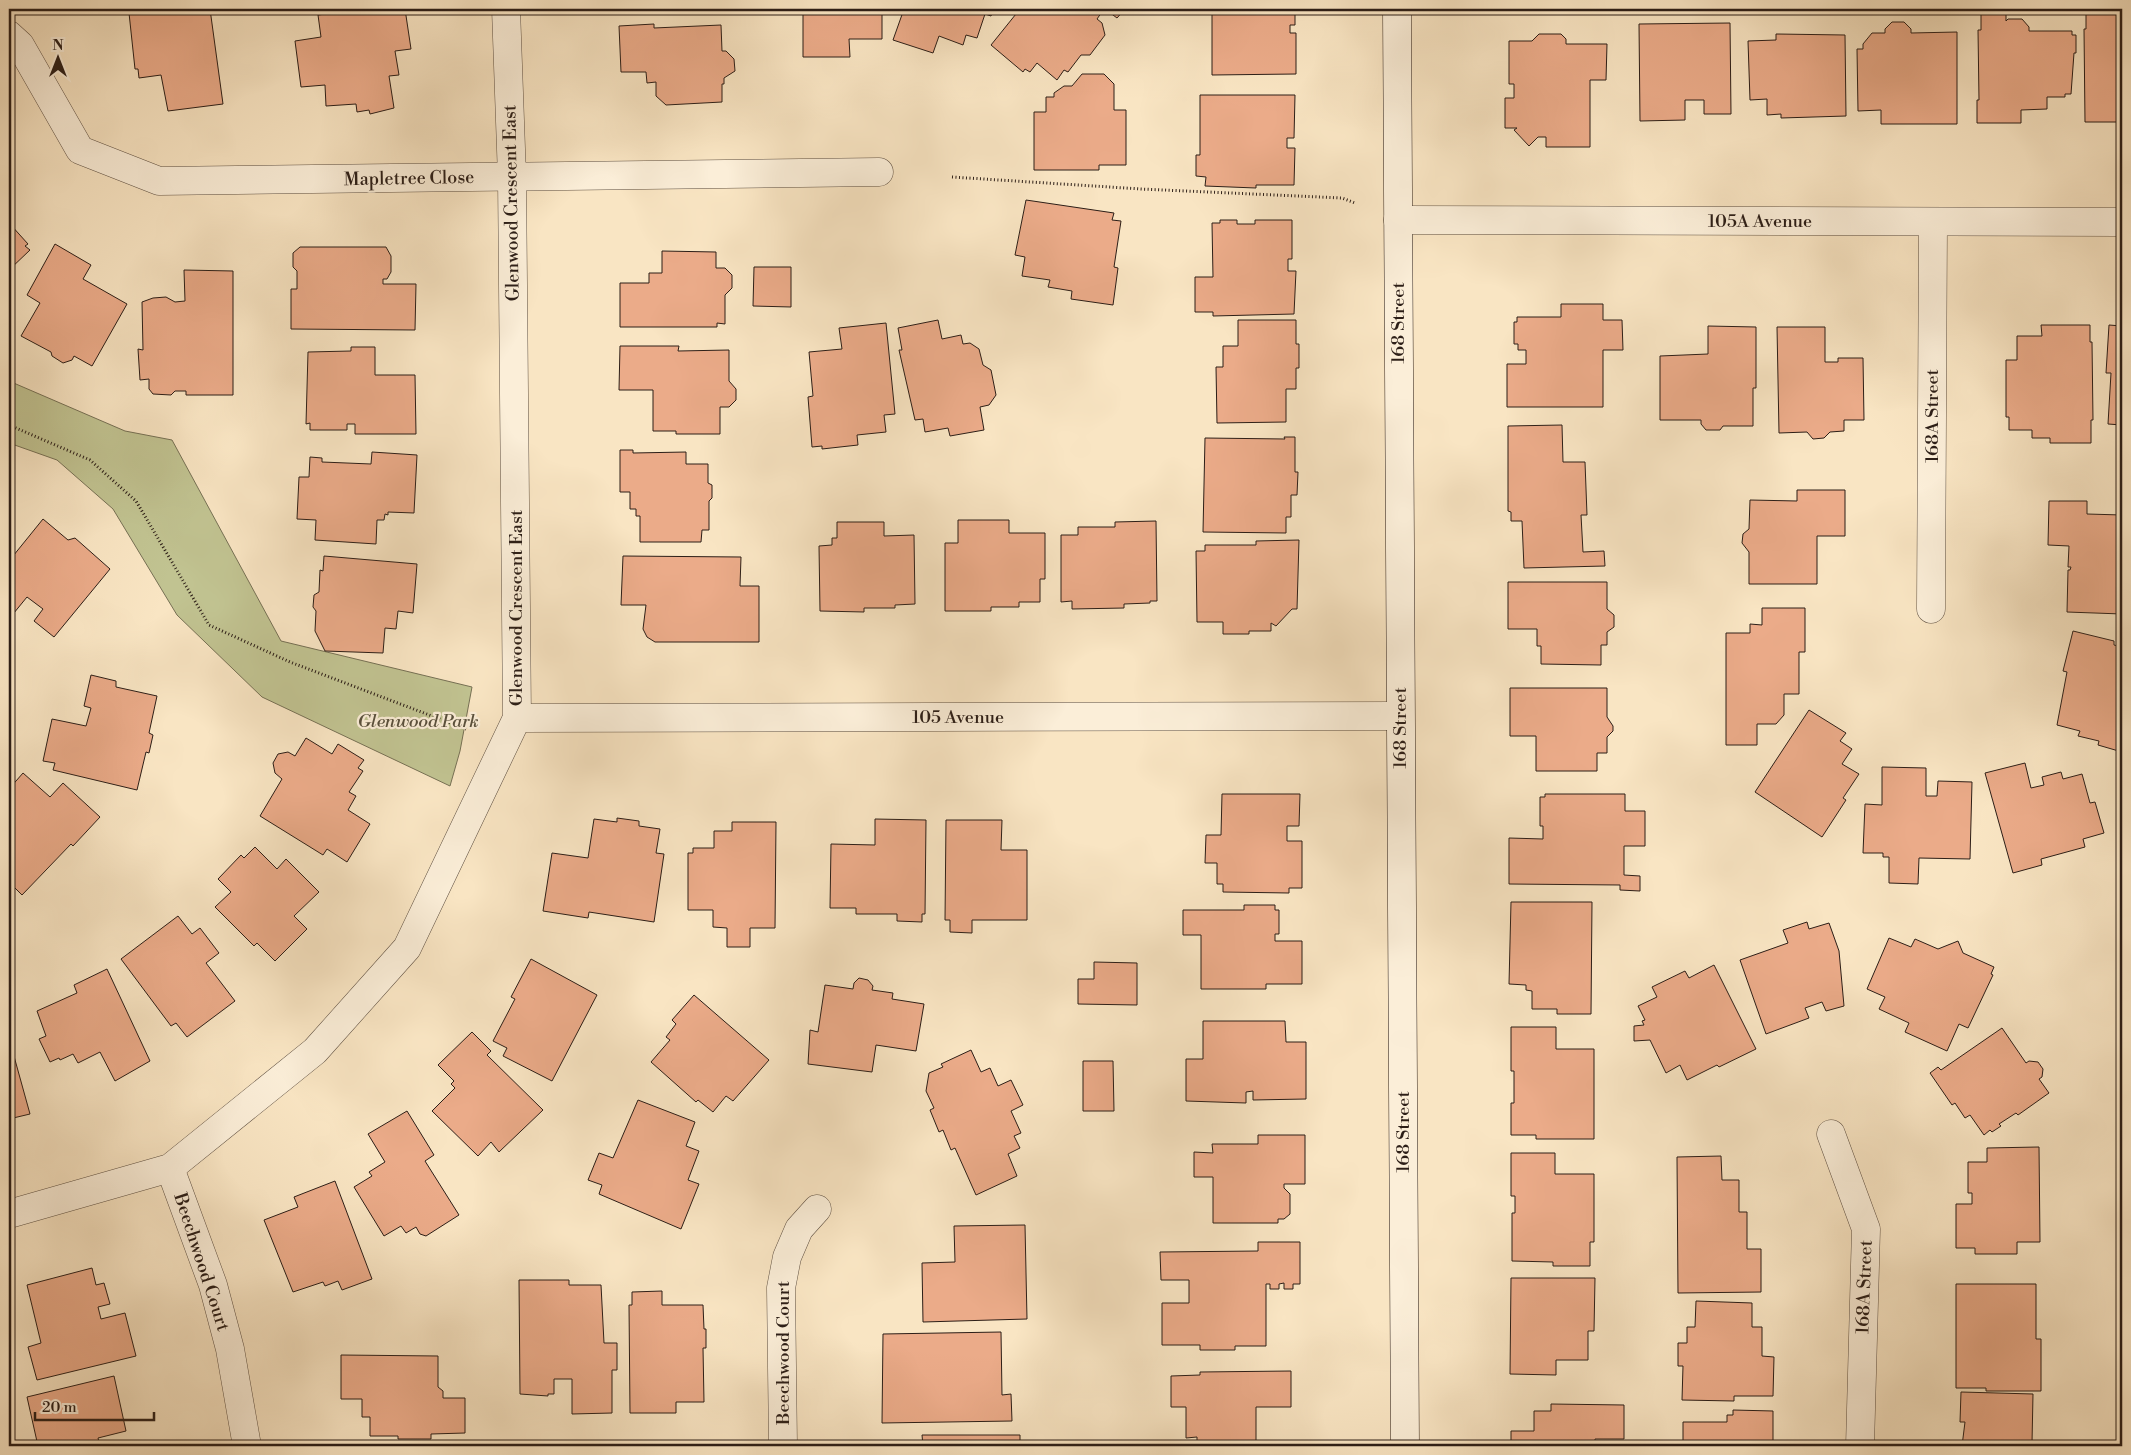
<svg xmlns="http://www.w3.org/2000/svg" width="2131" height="1455" font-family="'Libre Bodoni',serif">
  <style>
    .green { fill: #c1c391; stroke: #767054 }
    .building { fill: #ebab89; stroke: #2c1e17 }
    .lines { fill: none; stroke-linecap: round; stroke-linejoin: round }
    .street-casing { stroke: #5f5042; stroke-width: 29 }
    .secondary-casing { stroke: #2c1e17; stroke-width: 29 }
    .path { stroke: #2c1e17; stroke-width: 3; stroke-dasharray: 1 2.5; stroke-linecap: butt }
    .street { stroke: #fbeed8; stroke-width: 28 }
    .secondary { stroke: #fbeed8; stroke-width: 28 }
    .labels { text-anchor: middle; stroke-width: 4.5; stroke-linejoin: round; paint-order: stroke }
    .street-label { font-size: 18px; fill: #2c1e17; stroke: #fbeed8 }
    .park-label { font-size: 18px; font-style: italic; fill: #59503c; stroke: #fbeed8 }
  </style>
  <rect width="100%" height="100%" fill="#f9e5c3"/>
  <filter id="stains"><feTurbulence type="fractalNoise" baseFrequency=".004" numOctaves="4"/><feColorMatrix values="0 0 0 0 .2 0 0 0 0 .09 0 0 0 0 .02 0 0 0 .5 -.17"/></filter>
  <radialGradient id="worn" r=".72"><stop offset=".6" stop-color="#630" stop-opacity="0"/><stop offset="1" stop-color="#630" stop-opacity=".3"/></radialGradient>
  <polygon class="green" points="9,381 125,431 172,440 281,641 472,687 460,751 450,786 262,697 177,615 113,509 57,460 9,443"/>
  <g class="building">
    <polygon points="169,9 210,9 223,104 168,111 161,75 139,78 138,69 135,69 129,13"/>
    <polygon points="364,9 405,9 411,49 395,51 399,75 389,76 394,108 370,114 369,110 357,112 356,104 326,106 325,85 301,87 295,41 321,37 318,15"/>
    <polygon points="803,9 882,9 882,39 849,39 850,57 803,57"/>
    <polygon points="904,9 994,9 991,16 985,14 977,38 966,35 963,45 939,36 933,53 893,40"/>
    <polygon points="1020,9 1104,9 1097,19 1102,23 1105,35 1090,55 1081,55 1068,72 1064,70 1057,80 1037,63 1030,72 1025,69 1023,72 991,45"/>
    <polygon points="1105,9 1125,9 1117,18"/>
    <polygon points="1194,9 1295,9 1295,25 1290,25 1290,33 1296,33 1296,74 1212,75 1212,13 1194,13"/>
    <polygon points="2086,9 2122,9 2122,122 2085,122 2084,29 2086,29"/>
    <polygon points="1981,12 2006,12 2006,21 2008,19 2022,19 2029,27 2029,31 2072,31 2072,35 2076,35 2076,53 2074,53 2071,94 2065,94 2065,97 2047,97 2047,109 2021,110 2021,123 1977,123 1977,100 1979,100 1978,30 1981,30"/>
    <polygon points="1892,22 1904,22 1911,29 1911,33 1957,32 1957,124 1881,124 1881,110 1858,111 1857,49 1863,49 1863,44 1872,33 1885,33 1885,29"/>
    <polygon points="1730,23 1731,114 1704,114 1704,100 1685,100 1685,120 1640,121 1639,24"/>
    <polygon points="654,24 654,28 721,25 722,51 726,51 734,59 735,71 724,78 724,84 722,84 722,102 666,105 656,96 656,82 647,83 646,72 621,72 619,26"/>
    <polygon points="1539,34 1561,34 1566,39 1566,44 1607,44 1606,80 1590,80 1590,147 1546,147 1546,137 1538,137 1529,146 1514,130 1517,128 1505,128 1505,98 1514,98 1514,84 1509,84 1509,41 1532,41"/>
    <polygon points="1776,34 1845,35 1846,116 1781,118 1781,114 1767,115 1767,99 1750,100 1748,41 1776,40"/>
    <polygon points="1082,74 1104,74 1114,84 1114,110 1126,110 1126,165 1099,165 1099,170 1034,170 1034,112 1046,112 1046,97 1054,97 1054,93 1064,86 1072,86"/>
    <polygon points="1200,95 1295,95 1294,138 1287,138 1287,148 1295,148 1294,185 1256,185 1256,188 1205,186 1206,177 1196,176 1196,155 1200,155"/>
    <polygon points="1026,200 1114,213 1112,220 1121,221 1114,267 1118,268 1113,305 1071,299 1072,291 1048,287 1050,280 1022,276 1025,257 1015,255"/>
    <polygon points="1220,220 1237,220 1237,224 1255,224 1255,220 1292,220 1292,259 1288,259 1288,271 1296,271 1294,314 1213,316 1213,312 1195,312 1195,277 1213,277 1212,223 1220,223"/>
    <polygon points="10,224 28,244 25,246 30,250 9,270"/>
    <polygon points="55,244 91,265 83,279 127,304 92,366 74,356 72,360 63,363 52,356 51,352 21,336 40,303 27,295"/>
    <polygon points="300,247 386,247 391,256 391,272 387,279 383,279 383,284 416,284 415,330 291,329 291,289 297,289 297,271 293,267 293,253"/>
    <polygon points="662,251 716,252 716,268 725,268 732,275 732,288 725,295 725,324 717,323 717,327 620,327 620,283 649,283 649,273 662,273"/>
    <polygon points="754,267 791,267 791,307 753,306"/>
    <polygon points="184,270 233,271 233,395 186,395 186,391 175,391 171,395 153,394 149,389 149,379 140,380 138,349 143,350 142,302 153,298 166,297 175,302 185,301"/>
    <polygon points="1561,304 1603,304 1603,320 1622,320 1623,350 1603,350 1603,407 1507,407 1507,364 1526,364 1526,350 1518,350 1518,344 1514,344 1514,322 1517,322 1517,317 1561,317"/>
    <polygon points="938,320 942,339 961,335 963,344 970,343 979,349 983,365 991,370 996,395 989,405 980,407 984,430 950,436 948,428 925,432 923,419 915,420 899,350 902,350 898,328"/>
    <polygon points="1238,320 1296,320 1296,344 1299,344 1299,368 1296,368 1296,389 1286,389 1286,422 1217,423 1216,367 1223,367 1223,346 1238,346"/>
    <polygon points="886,323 895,414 884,415 886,432 857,435 858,445 822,449 822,446 812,447 808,397 813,396 809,352 842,349 839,328"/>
    <polygon points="2041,325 2090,325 2090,342 2092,342 2093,420 2091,420 2091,443 2050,443 2050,438 2032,438 2032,430 2009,430 2009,417 2006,417 2006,360 2017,360 2017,336 2042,336"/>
    <polygon points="2109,325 2122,326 2122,425 2108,424 2111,373 2106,373"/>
    <polygon points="1708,326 1756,327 1756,388 1753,388 1753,426 1723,426 1720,430 1706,430 1701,424 1701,420 1660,420 1660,356 1708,354"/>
    <polygon points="1777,327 1825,327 1825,362 1838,362 1838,358 1863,358 1864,420 1844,420 1844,431 1830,432 1824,438 1813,439 1807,432 1779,433"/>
    <polygon points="620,346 679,346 678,351 729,350 729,381 736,389 736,400 729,407 720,407 720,434 676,434 676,431 653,431 653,390 619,390"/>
    <polygon points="351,347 375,347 375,375 415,375 416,434 355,434 355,424 347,424 347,430 310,430 310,423 306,424 308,352 351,351"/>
    <polygon points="1562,425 1563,462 1585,462 1587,515 1581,515 1583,552 1604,551 1605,566 1524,568 1522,521 1511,521 1511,512 1508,511 1508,426"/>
    <polygon points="1284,437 1295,437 1295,472 1298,472 1297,495 1291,495 1291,517 1286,517 1286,533 1203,532 1205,438 1285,439"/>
    <polygon points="620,450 633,450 633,453 686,452 686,464 708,464 708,483 712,485 712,498 709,501 709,530 702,530 701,542 640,542 640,516 636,516 636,509 630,509 630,492 620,492"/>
    <polygon points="372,452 417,455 414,513 388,512 388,515 385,514 384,520 377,520 376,544 315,540 316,520 297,519 299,477 309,477 310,457 322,458 322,462 371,464"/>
    <polygon points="1797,490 1845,490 1845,536 1817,536 1817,584 1749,584 1749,552 1742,543 1743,534 1749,529 1750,500 1797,501"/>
    <polygon points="2049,501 2087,501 2087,514 2122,515 2122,614 2067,612 2068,570 2070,570 2071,567 2068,567 2069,546 2048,545"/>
    <polygon points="43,519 68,540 75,538 110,569 54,637 34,621 43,609 27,597 9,619 9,561"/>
    <polygon points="958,520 1009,520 1009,533 1045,533 1045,579 1040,579 1040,602 1019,602 1019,607 991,607 991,611 945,611 945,543 958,543"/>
    <polygon points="1156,521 1157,601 1150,601 1150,603 1124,604 1124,608 1072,609 1072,601 1061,602 1061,535 1078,535 1078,527 1115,527 1115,522"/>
    <polygon points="837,522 884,522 884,536 914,535 915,604 895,605 895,608 864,608 864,612 820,611 819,546 832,545 832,538 837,538"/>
    <polygon points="1299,540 1297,609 1292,609 1276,626 1271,623 1271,631 1249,631 1249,634 1223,634 1223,622 1197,622 1196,551 1205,551 1205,545 1256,545 1256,541"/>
    <polygon points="324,556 417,564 413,613 398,611 396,629 385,628 383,653 325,651 315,631 316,611 313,607 314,595 319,592 320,570 323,571"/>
    <polygon points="623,556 741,557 740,586 759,586 759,642 655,642 647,637 643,629 646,605 621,605"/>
    <polygon points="1508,582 1607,582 1607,609 1614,615 1614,627 1607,632 1607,645 1601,645 1601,665 1541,664 1541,646 1537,646 1537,629 1508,629"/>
    <polygon points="1762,608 1805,608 1805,652 1799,652 1799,694 1784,694 1784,715 1776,724 1757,724 1757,745 1726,745 1726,633 1750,633 1750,624 1762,625"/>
    <polygon points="2073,631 2114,641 2114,645 2122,647 2122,752 2098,745 2099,741 2078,736 2080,731 2057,725 2067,672 2063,671"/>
    <polygon points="91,675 116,681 116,687 157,696 149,733 153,735 149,753 146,752 137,790 53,770 55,763 43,761 52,719 86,726 91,708 84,706"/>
    <polygon points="1510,688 1607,688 1607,717 1613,726 1613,731 1607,737 1607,753 1597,753 1597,771 1536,771 1536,736 1510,736"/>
    <polygon points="1809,710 1846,733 1840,741 1852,749 1842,764 1859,774 1843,798 1846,800 1822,837 1755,792"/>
    <polygon points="306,738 332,754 338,744 364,760 358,768 363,771 349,792 356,796 348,810 370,824 347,862 327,849 323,855 260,816 282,779 275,773 273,763 278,754 288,752 295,756"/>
    <polygon points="2025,763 2031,788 2044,785 2042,777 2061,772 2063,779 2082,774 2090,803 2095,802 2104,833 2083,839 2085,847 2041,859 2042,865 2013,873 1985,773"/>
    <polygon points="1882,767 1926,768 1926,796 1937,796 1938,781 1972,782 1970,859 1919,858 1918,884 1889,883 1889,857 1883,857 1883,853 1863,853 1865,804 1882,805"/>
    <polygon points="23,773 50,797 63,783 100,817 73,846 71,844 22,895 15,888 9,896 9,829 14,824 9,820 9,789"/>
    <polygon points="1222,794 1300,794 1299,826 1287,826 1287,841 1302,841 1302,888 1289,888 1289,893 1223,892 1223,884 1217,884 1217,863 1205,863 1206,835 1221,835"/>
    <polygon points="1545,794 1625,794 1625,811 1645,811 1645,846 1624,846 1624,875 1640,876 1640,891 1620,890 1620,885 1509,884 1509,838 1543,839 1543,826 1540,826 1540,797 1545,797"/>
    <polygon points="617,818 639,821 639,826 660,829 656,853 664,854 654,922 589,912 588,918 543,911 552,853 588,858 594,819 617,822"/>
    <polygon points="875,819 926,820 925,914 922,914 922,922 897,921 897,914 856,914 856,908 830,908 831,844 875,845"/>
    <polygon points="946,820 1002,820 1001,850 1027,850 1027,920 972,920 972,933 950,932 950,920 945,920"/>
    <polygon points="732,822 776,822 775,928 750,928 750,947 727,947 727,928 713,927 713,910 688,910 688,853 693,853 693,848 714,848 714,831 732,831"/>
    <polygon points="255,847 277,869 286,859 319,892 294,916 307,929 275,961 257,943 254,946 215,907 231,892 218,879 241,855 244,858"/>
    <polygon points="1511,902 1592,902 1591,1014 1557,1014 1557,1009 1532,1009 1532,991 1526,990 1526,985 1509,984"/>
    <polygon points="1244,905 1275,905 1275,910 1279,910 1279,934 1275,934 1275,941 1302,941 1302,984 1266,984 1266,989 1201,989 1201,935 1183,935 1183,910 1244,910"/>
    <polygon points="178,916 192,934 200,928 219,953 206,963 235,1001 187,1037 176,1023 171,1026 121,959"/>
    <polygon points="1807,922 1809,929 1829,923 1839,951 1844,1006 1826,1011 1822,1002 1805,1008 1809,1018 1766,1034 1740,960 1788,943 1783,930"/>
    <polygon points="1889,938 1911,947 1915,939 1938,949 1958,941 1963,953 1994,967 1991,974 1993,975 1968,1028 1959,1024 1947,1051 1905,1032 1909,1023 1879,1009 1885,997 1867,989"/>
    <polygon points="531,959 597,995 552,1081 503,1056 507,1048 493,1041 515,999 511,997"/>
    <polygon points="1094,962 1137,963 1137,1005 1078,1004 1078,979 1094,979"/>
    <polygon points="1714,965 1756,1049 1719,1067 1717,1065 1687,1080 1680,1065 1666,1073 1650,1040 1634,1041 1634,1026 1644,1025 1642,1021 1645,1020 1638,1006 1657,997 1652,987 1685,971 1689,978"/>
    <polygon points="107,969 150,1061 115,1081 100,1052 78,1063 73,1054 60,1060 59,1058 50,1062 39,1039 46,1036 37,1011 77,993 74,985"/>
    <polygon points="859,978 868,980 873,986 872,990 893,993 892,999 924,1004 916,1051 876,1045 872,1072 808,1064 810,1030 818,1032 825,985 853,989 854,983"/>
    <polygon points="694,995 769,1060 733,1101 726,1096 713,1112 698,1100 696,1102 651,1062 670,1040 666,1037 676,1024 672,1020"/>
    <polygon points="1203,1021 1285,1021 1286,1042 1306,1042 1306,1099 1253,1100 1253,1091 1246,1092 1246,1103 1186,1101 1186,1059 1203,1059"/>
    <polygon points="1511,1027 1556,1027 1556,1049 1594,1049 1594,1139 1536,1139 1536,1135 1511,1135 1511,1103 1514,1103 1514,1071 1511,1071"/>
    <polygon points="2002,1028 2026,1063 2029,1061 2038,1062 2043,1069 2042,1077 2039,1079 2049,1093 2018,1115 2016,1113 1999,1124 2001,1126 1992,1132 1990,1130 1984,1135 1970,1115 1965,1118 1955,1103 1952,1105 1930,1073 1938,1067 1941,1070"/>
    <polygon points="472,1032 491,1051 487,1055 543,1110 499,1152 491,1142 478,1156 432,1111 455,1088 451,1084 454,1081 438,1065"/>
    <polygon points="12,1049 30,1114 9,1119 9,1050"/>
    <polygon points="971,1050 981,1072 990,1068 998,1086 1011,1080 1023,1105 1011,1111 1021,1133 1014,1136 1020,1148 1008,1154 1017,1176 976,1195 955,1148 951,1150 943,1130 939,1132 930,1110 934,1108 926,1091 929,1073 943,1067 941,1064"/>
    <polygon points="1083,1061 1113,1061 1114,1111 1083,1111"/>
    <polygon points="638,1100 695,1122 686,1146 699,1151 688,1180 699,1184 681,1229 599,1194 602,1185 588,1180 599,1153 613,1158"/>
    <polygon points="407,1111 434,1155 425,1161 459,1215 426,1236 420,1234 416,1227 406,1233 401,1226 384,1236 354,1187 372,1176 369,1172 385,1162 368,1134"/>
    <polygon points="1258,1135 1305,1135 1305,1184 1284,1184 1284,1188 1290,1194 1290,1214 1284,1219 1278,1219 1278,1223 1213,1223 1213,1177 1194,1177 1194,1152 1213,1153 1212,1144 1258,1144"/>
    <polygon points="2039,1147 2040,1242 2017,1242 2017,1254 1975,1254 1975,1248 1956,1248 1956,1204 1972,1204 1972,1193 1968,1193 1968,1162 1987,1162 1987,1148"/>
    <polygon points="1511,1153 1555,1153 1555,1174 1594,1174 1594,1242 1590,1242 1590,1266 1553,1266 1553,1262 1512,1261 1512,1213 1515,1213 1515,1196 1511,1196"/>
    <polygon points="1721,1156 1722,1180 1739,1180 1739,1212 1747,1212 1747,1249 1761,1249 1761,1292 1678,1293 1677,1157"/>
    <polygon points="335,1181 372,1279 342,1290 338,1281 325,1286 323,1282 293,1292 264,1220 298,1207 294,1197"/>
    <polygon points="1025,1225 1027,1319 923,1322 922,1263 955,1262 954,1226"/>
    <polygon points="1258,1242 1300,1242 1300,1284 1293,1284 1293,1289 1284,1289 1284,1283 1279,1284 1279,1289 1270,1289 1270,1284 1266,1284 1266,1346 1235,1346 1235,1350 1200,1350 1200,1345 1162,1345 1162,1303 1189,1303 1189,1280 1161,1280 1160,1252 1258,1251"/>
    <polygon points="92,1268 96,1285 104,1283 110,1304 98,1307 101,1319 125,1313 136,1356 37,1380 28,1347 41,1343 27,1285"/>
    <polygon points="1511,1278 1595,1278 1594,1331 1588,1331 1588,1360 1556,1360 1556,1375 1510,1374"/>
    <polygon points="519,1280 569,1280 569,1285 601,1285 604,1343 617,1343 617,1370 612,1370 612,1413 572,1414 572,1379 554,1379 554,1394 548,1394 548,1396 520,1394"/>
    <polygon points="1956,1284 2036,1284 2036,1339 2041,1339 2041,1391 1986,1391 1986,1388 1956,1388"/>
    <polygon points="662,1291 662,1305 703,1305 704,1329 706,1329 706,1348 703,1348 704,1402 676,1402 676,1413 630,1413 629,1305 632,1305 632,1292"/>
    <polygon points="1696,1301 1752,1303 1752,1327 1762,1327 1762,1356 1774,1357 1773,1396 1734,1396 1734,1401 1682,1400 1683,1366 1678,1366 1678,1343 1687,1343 1687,1327 1695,1327"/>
    <polygon points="1001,1332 1002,1395 1011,1394 1012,1421 882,1423 883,1334"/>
    <polygon points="341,1355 438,1356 438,1387 443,1391 443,1398 465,1398 465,1433 431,1434 431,1439 398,1439 398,1436 370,1436 370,1417 362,1417 362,1399 341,1399"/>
    <polygon points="1291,1371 1291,1407 1256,1407 1256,1446 1197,1446 1197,1437 1186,1438 1186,1407 1171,1407 1171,1376 1200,1375 1200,1372"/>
    <polygon points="114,1376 126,1431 98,1438 100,1446 38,1446 27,1397"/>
    <polygon points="1961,1392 2033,1394 2032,1443 2040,1443 2040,1446 1962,1446 1965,1422 1960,1422"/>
    <rect x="2121" y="1402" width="1" height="44"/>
    <polygon points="1551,1404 1624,1405 1624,1439 1595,1439 1595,1446 1511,1446 1511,1431 1534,1431 1534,1411 1551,1411"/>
    <polygon points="1733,1410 1773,1411 1773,1446 1680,1446 1680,1444 1683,1445 1683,1422 1727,1422 1727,1415 1733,1415"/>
    <polygon points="922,1435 1020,1435 1020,1446 923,1446"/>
  </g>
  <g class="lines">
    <defs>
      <g id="street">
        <polyline points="9,35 20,45 80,150 159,181 879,172"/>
        <polyline points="1398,220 2122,222"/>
        <polyline points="1931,609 1933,222"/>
        <polyline points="517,718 1400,716"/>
        <polyline points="1831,1134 1866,1229 1860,1446"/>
        <polyline points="170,1168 213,1285 230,1349 247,1446"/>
        <polyline points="9,1214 170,1168 315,1051 407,948 517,718 512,177 506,9"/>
        <polyline points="783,1446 781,1288 787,1257 799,1229 817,1209"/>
      </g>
      <polyline id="secondary" points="1397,9 1405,1446"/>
    </defs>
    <use href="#street" class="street-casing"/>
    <use href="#secondary" class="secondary-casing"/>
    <g class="path">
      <polyline points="952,177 1141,189 1342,198 1355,203"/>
      <polyline points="9,425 90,460 136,501 209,625 290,662 466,729"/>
    </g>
    <use href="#street" class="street"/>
    <use href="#secondary" class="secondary"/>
  </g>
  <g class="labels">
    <g class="street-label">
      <text transform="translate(409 178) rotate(-1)" y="6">Mapletree Close</text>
      <text transform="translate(511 203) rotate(-91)" y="6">Glenwood Crescent East</text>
      <text x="1760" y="227">105A Avenue</text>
      <text transform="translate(1398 323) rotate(-90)" y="6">168 Street</text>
      <text transform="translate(1932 416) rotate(-90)" y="6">168A Street</text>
      <text transform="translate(516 608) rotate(-90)" y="6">Glenwood Crescent East</text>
      <text x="958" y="723">105 Avenue</text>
      <text transform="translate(1400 728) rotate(-90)" y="6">168 Street</text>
      <text transform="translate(1403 1132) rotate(-90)" y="6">168 Street</text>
      <text transform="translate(202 1262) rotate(72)" y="6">Beechwood Court</text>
      <text transform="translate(1864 1287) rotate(-88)" y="6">168A Street</text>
      <text transform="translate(783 1353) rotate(-90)" y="6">Beechwood Court</text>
    </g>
    <g class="park-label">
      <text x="418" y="727">Glenwood Park</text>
    </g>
  </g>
  <rect width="2131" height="1455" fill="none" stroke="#f9e5c3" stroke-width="30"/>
  <rect x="10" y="10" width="2111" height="1435" fill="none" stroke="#2c1e17" stroke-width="2.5"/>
  <rect x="15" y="15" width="2101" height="1425" fill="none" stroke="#2c1e17"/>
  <g transform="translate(58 58)" stroke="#fbeed8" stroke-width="4" paint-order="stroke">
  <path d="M0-4L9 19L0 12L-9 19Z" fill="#2c1e17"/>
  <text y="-8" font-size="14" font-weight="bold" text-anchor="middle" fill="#2c1e17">N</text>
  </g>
  <path d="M35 1412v8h119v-8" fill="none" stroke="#2c1e17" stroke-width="2.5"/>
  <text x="42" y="1412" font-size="15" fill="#2c1e17" stroke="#fbeed8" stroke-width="4" paint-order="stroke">20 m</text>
  <rect width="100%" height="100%" filter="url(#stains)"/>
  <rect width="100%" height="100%" fill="url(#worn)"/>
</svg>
